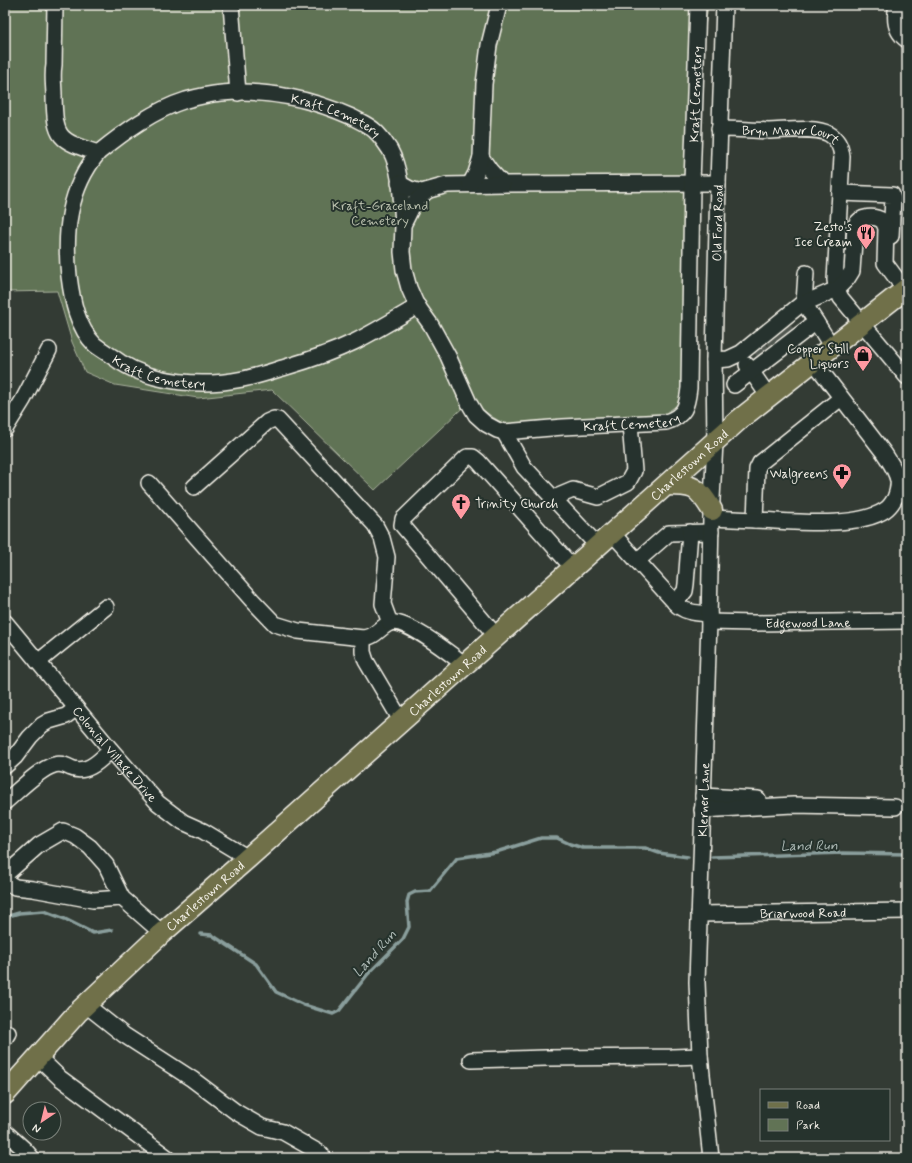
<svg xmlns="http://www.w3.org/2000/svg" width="912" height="1163" font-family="Mynerve,sans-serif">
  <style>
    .green { fill: #617355; stroke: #aab29e }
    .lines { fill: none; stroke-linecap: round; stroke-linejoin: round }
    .stream { stroke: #8a9e9c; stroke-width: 3.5 }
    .minor-tunnel { stroke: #50564f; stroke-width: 15; stroke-dasharray: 15 8; stroke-linecap: butt }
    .minor-casing { stroke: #f4f1e8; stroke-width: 18 }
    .major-casing { stroke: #f4f1e8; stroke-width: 23 }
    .minor { stroke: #26332d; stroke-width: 15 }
    .major { stroke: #6f704a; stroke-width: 20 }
    .labels { text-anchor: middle; stroke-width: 4; stroke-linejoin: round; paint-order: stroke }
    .street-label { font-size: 13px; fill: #f4f1e8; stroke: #26332d }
    .park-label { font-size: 13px; fill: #b9bfad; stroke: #26332d }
    .poi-label { font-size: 13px; fill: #f4f1e8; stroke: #26332d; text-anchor: end }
    .water-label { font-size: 14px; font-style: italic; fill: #aebab6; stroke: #26332d }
  </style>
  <rect width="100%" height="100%" fill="#333b34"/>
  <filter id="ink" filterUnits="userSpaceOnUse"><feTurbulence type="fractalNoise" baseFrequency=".025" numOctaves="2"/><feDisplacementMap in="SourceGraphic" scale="8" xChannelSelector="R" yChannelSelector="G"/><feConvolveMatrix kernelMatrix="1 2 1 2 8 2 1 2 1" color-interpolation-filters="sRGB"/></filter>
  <g filter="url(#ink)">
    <path class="green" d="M 5,5 L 708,5 L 690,137 L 686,394 L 680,403 L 659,418 L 509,426 C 494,419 483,411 472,399 L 375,490 L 272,390 L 198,398 L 115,385 L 85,372 L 72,342 L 57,291 L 5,292 Z"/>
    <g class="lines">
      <g class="stream">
        <polyline points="712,857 843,853 907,854"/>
        <polyline points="5,917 19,913 44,911 65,919 93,933 112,930"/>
        <polyline points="200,934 212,935 256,964 276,992 304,1005 333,1014 339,1011 368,974 403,939 409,927 407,902 409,895 415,892 430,891 457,858 496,852 541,838 557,838 570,844 583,848 645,848 659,853 688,857"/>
      </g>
      <g class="minor-tunnel">
        <polyline points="783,328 792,338"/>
        <polyline points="772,337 780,348"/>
        <polyline points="759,347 768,358"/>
      </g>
      <defs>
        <g id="minor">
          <path id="s1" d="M 55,5 L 54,65 C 52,76 54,86 54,96 C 55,139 58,140 98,153 C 124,132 154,110 186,100 C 197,97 210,94 222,93 C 266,89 312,99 352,117 C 359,121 369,125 375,131 C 381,136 386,144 390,150 C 402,172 401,200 403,225"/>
          <polyline points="231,5 238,93"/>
          <path d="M 897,5 C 894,19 895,32 907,40"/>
          <path id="s2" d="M 719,129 C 735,129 752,130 768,131 C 784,131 815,126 829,134 C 838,139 841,147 842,157 L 835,280 L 836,287 L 841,298 L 907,377"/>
          <path id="s3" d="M 98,153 C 69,189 64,231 69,276 C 72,300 77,327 95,345 C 103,351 112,356 120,362 C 155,384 203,387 243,379 C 258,376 272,371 286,367 C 310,360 333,352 354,342 C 376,331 397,318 418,306"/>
          <polyline points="481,157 490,170 503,184 718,183"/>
          <polyline points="399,183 410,189 422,192 447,185 503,184"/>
          <polyline points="470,184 476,173 481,157 484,84 489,45 499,5"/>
          <path id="s4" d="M 427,191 L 414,203 L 403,225 L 402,252 L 404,270 L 409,288 L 416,304 L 431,325 L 448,356 L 469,403 L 476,415 L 486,424 L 497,430 L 504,432 L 563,427 L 666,422 C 685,416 687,406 689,388 L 692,183 L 698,5"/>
          <polyline points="840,193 892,195 893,199 891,236"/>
          <polyline points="806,273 804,303 832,347"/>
          <path d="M 714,360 L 728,359 L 741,353 L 800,305 L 837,289 L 847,279 L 852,271 L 855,226 C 860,216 874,215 883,221 L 886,228 L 885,263 L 905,290"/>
          <path d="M 814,362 L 884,453 C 889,461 896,470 898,480 C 899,486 897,493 895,498 C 892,503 890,507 885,510 C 857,529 789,521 755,520 L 757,469 L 760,463 L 841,398"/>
          <polyline points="747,365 769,397"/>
          <polyline points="734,385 816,322"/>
          <polyline points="5,429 23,400 49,350"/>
          <polyline points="504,432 524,467 598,546"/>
          <path d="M 149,483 L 252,600 L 275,624 L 298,631 L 363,638 C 375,638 380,627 390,623 C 405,618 452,655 465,665"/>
          <polyline points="194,487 267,422 274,419 278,420 375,525 382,538 387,557 383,604 390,623"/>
          <polyline points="554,498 573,490 598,497 628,482 634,471 630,424"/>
          <polyline points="711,518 755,520"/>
          <path d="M 612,533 L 678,606 C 688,613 697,613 709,614"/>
          <polyline points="637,561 669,533 711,532"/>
          <polyline points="675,603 685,591 686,584 690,532"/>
          <path id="s5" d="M 5,622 L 111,750 L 158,803 L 183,822 L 203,831 L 248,858"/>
          <path id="s6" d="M 709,622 L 754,623 L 907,621"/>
          <polyline points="497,637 402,525 403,519 467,457 473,457 478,461 573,568"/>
          <polyline points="363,638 363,652 366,661 402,722"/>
          <polyline points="38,662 106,607"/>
          <polyline points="5,766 15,757 30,737 42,725 49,721 66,716 76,708"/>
          <polyline points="703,796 758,799"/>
          <path d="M 5,802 C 17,792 39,769 54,765 C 60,763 66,765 71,768 C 87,775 100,760 111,750"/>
          <polyline points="702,810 793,805 895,807"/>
          <polyline points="5,875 39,845 63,831 75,836 90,847 106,865 122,898 162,933"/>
          <polyline points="5,881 15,887 33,889 93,900 122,898"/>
          <path id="s7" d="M 699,914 L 907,911"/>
          <polyline points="86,1005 124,1035 192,1079 236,1112 262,1127 283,1132 320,1153 324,1158"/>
          <polyline points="5,1038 8,1033"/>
          <polyline points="37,1056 60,1078 168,1158"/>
          <polyline points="471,1060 546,1058 672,1057 700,1056"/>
          <polyline points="5,1132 24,1149 32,1158"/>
          <path id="s8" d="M 711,1158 L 700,1056 L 697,982 L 709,622 L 711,518 L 715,442 L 714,360 L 718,183 L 724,5"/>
        </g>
        <g id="major">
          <path d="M 667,485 C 694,485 697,486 712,510"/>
          <path id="s9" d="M 5,1094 L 77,1013 L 162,933 L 248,858 L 740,419 L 907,288"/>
        </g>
      </defs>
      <use href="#minor" class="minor-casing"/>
      <use href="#major" class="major-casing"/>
      <use href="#minor" class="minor"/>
      <use href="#major" class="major"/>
    </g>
  </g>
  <defs>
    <symbol id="restaurant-pin" viewBox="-11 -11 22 30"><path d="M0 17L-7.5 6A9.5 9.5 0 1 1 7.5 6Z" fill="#ff9aa2" stroke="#26332d"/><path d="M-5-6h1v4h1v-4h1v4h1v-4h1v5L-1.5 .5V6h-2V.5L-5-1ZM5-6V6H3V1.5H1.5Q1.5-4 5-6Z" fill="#111"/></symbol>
    <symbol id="shop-pin" viewBox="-11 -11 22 30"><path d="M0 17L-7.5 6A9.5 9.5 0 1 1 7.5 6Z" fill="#ff9aa2" stroke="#26332d"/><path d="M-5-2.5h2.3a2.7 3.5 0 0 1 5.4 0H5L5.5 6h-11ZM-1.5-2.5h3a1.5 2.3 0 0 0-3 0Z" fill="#111"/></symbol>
    <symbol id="pharmacy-pin" viewBox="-11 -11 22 30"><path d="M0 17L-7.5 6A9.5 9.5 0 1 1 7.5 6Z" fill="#ff9aa2" stroke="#26332d"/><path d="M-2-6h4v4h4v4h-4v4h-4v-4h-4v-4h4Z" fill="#111"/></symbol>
    <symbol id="church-pin" viewBox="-11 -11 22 30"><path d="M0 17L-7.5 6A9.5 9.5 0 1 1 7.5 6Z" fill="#ff9aa2" stroke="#26332d"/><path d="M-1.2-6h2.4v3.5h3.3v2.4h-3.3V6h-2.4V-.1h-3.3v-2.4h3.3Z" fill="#111"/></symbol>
  </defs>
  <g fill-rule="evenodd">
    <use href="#restaurant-pin" x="855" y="222" width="22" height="30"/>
    <use href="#shop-pin" x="852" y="344" width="22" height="30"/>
    <use href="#pharmacy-pin" x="831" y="462" width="22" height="30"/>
    <use href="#church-pin" x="450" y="492" width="22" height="30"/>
  </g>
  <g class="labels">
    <g class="street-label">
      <text dy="5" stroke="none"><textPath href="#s4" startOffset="784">Kraft Cemetery</textPath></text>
      <text dy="5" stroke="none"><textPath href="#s1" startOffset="431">Kraft Cemetery</textPath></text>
      <text dy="5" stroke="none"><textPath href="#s2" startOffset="73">Bryn Mawr Court</textPath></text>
      <text dy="5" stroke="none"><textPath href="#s8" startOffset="936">Old Ford Road</textPath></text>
      <text dy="5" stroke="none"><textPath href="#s3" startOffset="276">Kraft Cemetery</textPath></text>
      <text dy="5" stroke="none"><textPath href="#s4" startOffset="411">Kraft Cemetery</textPath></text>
      <text dy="5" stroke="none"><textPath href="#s9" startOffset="930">Charlestown Road</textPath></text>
      <text dy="5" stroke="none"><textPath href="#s6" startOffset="99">Edgewood Lane</textPath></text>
      <text dy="5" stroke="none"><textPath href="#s9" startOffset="606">Charlestown Road</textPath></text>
      <text dy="5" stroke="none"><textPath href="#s5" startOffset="172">Colonial Village Drive</textPath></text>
      <text dy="5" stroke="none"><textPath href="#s8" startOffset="359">Klerner Lane</textPath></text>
      <text dy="5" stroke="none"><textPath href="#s9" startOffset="282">Charlestown Road</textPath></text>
      <text dy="5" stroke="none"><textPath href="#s7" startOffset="104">Briarwood Road</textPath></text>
    </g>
    <g class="park-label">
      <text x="380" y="210">Kraft-Graceland<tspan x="380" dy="15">Cemetery</tspan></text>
    </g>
    <g class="poi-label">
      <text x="852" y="231">Zesto's<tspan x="852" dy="15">Ice Cream</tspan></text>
      <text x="849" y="353">Copper Still<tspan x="849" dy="15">Liquors</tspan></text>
      <text x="828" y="478">Walgreens</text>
      <text x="475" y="508" text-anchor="start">Trinity Church</text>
    </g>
    <g class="water-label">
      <text transform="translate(809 845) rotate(-1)" y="5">Land Run</text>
      <text transform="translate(374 953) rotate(-48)" y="5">Land Run</text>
    </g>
  </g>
  <rect width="912" height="1163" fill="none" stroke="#26332d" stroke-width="20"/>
  <rect x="10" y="10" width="892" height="1143" fill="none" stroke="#f4f1e8" stroke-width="1.5" filter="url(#ink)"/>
  <rect x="760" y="1089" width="130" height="52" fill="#26332d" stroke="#787f78"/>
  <rect x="768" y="1102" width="20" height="6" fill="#6f704a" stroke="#787f78"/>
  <text x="796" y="1109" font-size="12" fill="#f4f1e8">Road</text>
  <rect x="768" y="1119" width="20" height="12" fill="#617355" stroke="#787f78"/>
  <text x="796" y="1129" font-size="12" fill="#f4f1e8">Park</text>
  <g transform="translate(42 1121) rotate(215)"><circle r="19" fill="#26332d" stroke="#787f78"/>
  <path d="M0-3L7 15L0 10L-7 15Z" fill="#ff9aa2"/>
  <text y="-6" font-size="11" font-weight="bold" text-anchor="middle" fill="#f4f1e8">N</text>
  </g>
</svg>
